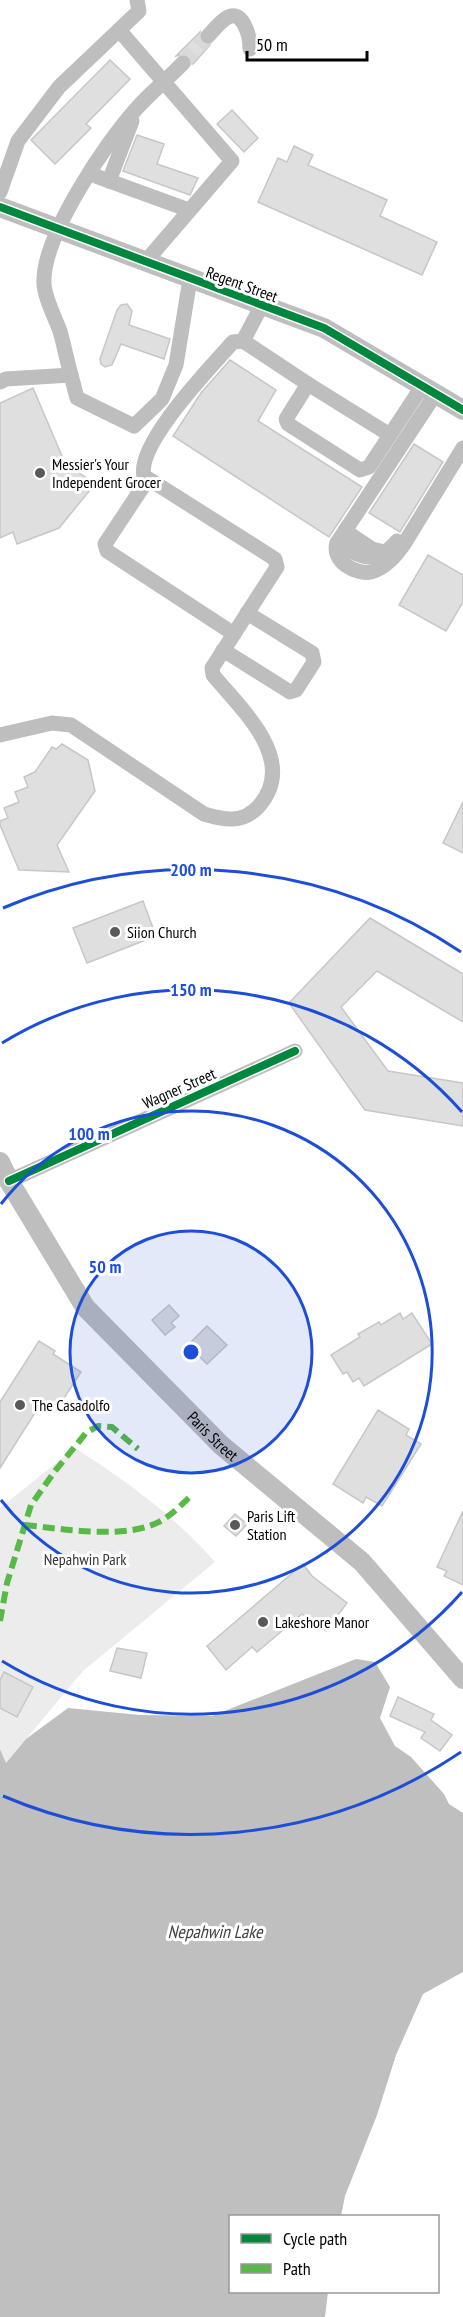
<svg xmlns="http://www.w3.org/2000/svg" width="463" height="2317" font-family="'PT Sans Narrow',sans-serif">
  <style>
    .green { fill: #ececec }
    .water { fill: #bfbfbf }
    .building { fill: #dfdfdf; stroke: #c7c7c7; stroke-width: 1.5 }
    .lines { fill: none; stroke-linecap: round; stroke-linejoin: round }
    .minor-tunnel { stroke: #d9d9d9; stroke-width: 15; stroke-dasharray: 15 8; stroke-linecap: butt }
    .minor { stroke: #bebebe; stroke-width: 15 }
    .major { stroke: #bebebe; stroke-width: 20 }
    .quiet { stroke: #58b947; stroke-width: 6; stroke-dasharray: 12 6; stroke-linecap: butt }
    .cycleway-casing { stroke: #fff; stroke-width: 11 }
    .cycleway { stroke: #00873e; stroke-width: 8 }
    .ring { fill: none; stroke: #1d4ed8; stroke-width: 3 }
    .poi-dot { fill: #595959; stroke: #fff; stroke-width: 2 }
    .labels { text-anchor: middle; stroke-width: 6; stroke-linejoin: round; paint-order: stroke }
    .street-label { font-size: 16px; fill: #000; stroke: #fff }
    .poi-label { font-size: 16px; fill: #000; stroke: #fff; text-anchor: start }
    .park-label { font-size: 16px; fill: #333; stroke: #fff }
    .water-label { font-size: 18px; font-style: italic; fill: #444; stroke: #fff }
    .centre { fill: #1d4ed8; stroke: #fff; stroke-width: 3 }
    .ring-label { font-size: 18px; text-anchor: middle; font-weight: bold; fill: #1d4ed8; stroke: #fff; stroke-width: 6; stroke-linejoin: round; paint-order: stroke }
  </style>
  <rect width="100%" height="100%" fill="#fff"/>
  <path class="green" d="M 75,1448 C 124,1479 177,1518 215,1562 L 83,1671 L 6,1763 L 0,1749 L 0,1508 Z"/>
  <polygon class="water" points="356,1659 375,1662 390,1687 380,1718 395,1746 411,1757 444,1794 449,1804 463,1813 463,1972 423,1994 396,2055 377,2115 345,2196 341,2216 231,2216 231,2292 328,2292 325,2317 0,2317 0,1749 6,1763 26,1739 68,1708 140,1715 212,1716"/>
  <g class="building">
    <polygon points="200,32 199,38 201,43 210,45 193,64 190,56 186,54 176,56"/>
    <polygon points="110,60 130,79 86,124 91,128 55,164 31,140"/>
    <polygon points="232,110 258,138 244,152 217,124"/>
    <polygon points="137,135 164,144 157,164 198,178 190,195 123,171"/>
    <polygon points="294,146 313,155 308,165 387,200 380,216 437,242 422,275 258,202 278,158 287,162"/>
    <polygon points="127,304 132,311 129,325 170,339 164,359 121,344 112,365 105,367 101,364 100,359 117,310 121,305"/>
    <polygon points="230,360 276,390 258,421 362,487 329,537 173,436 201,393"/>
    <polygon points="33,388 65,463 95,484 59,528 17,544 13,532 0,538 0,403"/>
    <polygon points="414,444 443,462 400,532 369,513"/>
    <polygon points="428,555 463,575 463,602 446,631 399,605"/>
    <polygon points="62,744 88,760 95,791 57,845 69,872 19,870 0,825 0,821 8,818 4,808 19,802 15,792 28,787 24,777 35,772 52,747 56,749"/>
    <polygon points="463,802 463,853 443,843"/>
    <polygon points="143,901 156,936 87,963 73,928"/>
    <polygon points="370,918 463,974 463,1022 377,971 341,1007 388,1071 463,1083 463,1126 365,1110 289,1003"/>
    <polygon points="169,1305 179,1316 171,1323 175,1327 165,1335 152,1320"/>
    <polygon points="400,1313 403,1319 412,1313 432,1344 364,1386 359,1378 353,1382 347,1372 343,1374 331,1355 360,1337 358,1334 379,1322 381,1325"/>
    <polygon points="207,1326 227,1345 207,1364 188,1345"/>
    <polygon points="39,1341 55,1351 53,1354 81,1372 57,1409 43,1400 0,1468 0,1402"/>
    <polygon points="378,1410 409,1429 406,1435 421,1444 382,1506 366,1497 363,1503 333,1484"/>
    <polygon points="463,1511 463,1585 444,1576 447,1571 437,1567"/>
    <polygon points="235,1514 247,1524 236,1536 224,1526"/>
    <polygon points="303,1564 312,1576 347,1603 326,1631 302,1614 257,1652 252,1647 226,1670 207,1646"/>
    <polygon points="117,1648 147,1653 141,1678 110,1671"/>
    <polygon points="4,1672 33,1687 17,1717 0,1708 0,1680"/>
    <polygon points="398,1697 434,1714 431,1720 452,1735 440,1751 421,1738 425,1732 390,1716"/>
  </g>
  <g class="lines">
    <polyline class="minor-tunnel" points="183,63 208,36"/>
    <g class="minor">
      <polyline points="119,30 232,161 147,260"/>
      <path d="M 208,36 C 213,31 219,23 225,19 C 243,6 250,37 250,49"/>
      <polyline points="90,174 189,210"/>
      <polyline points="109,181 132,121"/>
      <polyline points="0,192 18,141 59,87 139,11 137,0"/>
      <polyline points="243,341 308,384"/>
      <path d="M 71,375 C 67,361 64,345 60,331 C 55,318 44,296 44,283 C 42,237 106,142 137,108 C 151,92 168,79 183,63"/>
      <polyline points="0,382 6,379 71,375 77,398 134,426 162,399 176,365 190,279"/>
      <path d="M 436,393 L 337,543 C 331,561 356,575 371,572 C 386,568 396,555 404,544 L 463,448"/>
      <polyline points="390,435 308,384 286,419 288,424 360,470 369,467 423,385"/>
      <polyline points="148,479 105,544 107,551 234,634"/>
      <polyline points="345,531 372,549 384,552"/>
      <path d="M 337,543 C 361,557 375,567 397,541"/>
      <polyline points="223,650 290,692 296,690 314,662 312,653 247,613"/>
      <path d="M 0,735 L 52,723 L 71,725 L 204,814 C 224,820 243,824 259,806 C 299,760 241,709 213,675 L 212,668 L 277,567 L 275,559 L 144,476 C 136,444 211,367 233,342 L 243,341 L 262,305"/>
      <polyline points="9,1181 295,1051"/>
    </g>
    <g class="major">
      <polyline points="0,207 324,328 463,410"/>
      <path id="s1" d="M 0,1162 L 9,1181 L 85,1307 L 221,1445 L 362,1562 L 463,1679"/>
    </g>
    <g class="quiet">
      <path d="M 25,1525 C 64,1529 130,1541 164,1519 C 175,1512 184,1502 193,1494"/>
      <polyline points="0,1621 7,1583 31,1505 55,1471 86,1433 98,1426 112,1427 138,1449"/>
    </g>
    <defs>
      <g id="cycleway">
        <polyline points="0,207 324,328 463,410"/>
        <polyline points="9,1181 295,1051"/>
      </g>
    </defs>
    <use href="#cycleway" class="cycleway-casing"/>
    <use href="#cycleway" class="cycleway"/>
  </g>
  <circle cx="191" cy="1352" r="121" fill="#1d4ed8" fill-opacity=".12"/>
  <g class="ring">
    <circle cx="191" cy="1352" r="121"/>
    <path d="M1 1204A241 241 0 1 1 1 1500"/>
    <path d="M462 1592A362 362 0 0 1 2 1661M2 1043A362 362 0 0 1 462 1112"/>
    <path d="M461 1752A482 482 0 0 1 3 1796M3 908A482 482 0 0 1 461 952"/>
  </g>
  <g class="poi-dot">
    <circle cx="40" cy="473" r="6"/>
    <circle cx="115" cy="932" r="6"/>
    <circle cx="20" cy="1405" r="6"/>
    <circle cx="235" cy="1525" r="6"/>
    <circle cx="263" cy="1622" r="6"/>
  </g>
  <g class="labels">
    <g class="street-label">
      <text transform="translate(242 284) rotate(20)" y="6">Regent Street</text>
      <text transform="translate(179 1088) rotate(-24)" y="6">Wagner Street</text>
      <text dy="6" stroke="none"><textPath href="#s1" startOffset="350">Paris Street</textPath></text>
    </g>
    <g class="poi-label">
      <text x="52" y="470">Messier's Your<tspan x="52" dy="18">Independent Grocer</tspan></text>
      <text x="127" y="938">Siion Church</text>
      <text x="32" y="1411">The Casadolfo</text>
      <text x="247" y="1522">Paris Lift<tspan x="247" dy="18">Station</tspan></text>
      <text x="275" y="1628">Lakeshore Manor</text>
    </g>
    <g class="park-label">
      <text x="85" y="1565">Nepahwin Park</text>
    </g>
    <g class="water-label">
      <text x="215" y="1938">Nepahwin Lake</text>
    </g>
  </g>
  <circle cx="191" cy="1352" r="9" class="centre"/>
  <g class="ring-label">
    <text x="191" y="876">200 m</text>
    <text x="191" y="996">150 m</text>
    <text x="89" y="1140">100 m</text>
    <text x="105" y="1273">50 m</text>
  </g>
  <rect x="229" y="2215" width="210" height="78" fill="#ffffff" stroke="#999999" stroke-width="1.5"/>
  <rect x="241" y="2234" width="30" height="9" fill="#00873e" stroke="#999999" stroke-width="1.5"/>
  <text x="283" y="2245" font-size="18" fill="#000000">Cycle path</text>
  <rect x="241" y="2264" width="30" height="9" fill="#58b947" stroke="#999999" stroke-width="1.5"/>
  <text x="283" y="2275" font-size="18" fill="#000000">Path</text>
  <path d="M247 51v9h120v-9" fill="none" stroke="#000000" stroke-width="3"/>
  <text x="256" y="51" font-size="18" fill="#000000" stroke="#ffffff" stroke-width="4.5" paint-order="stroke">50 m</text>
</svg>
